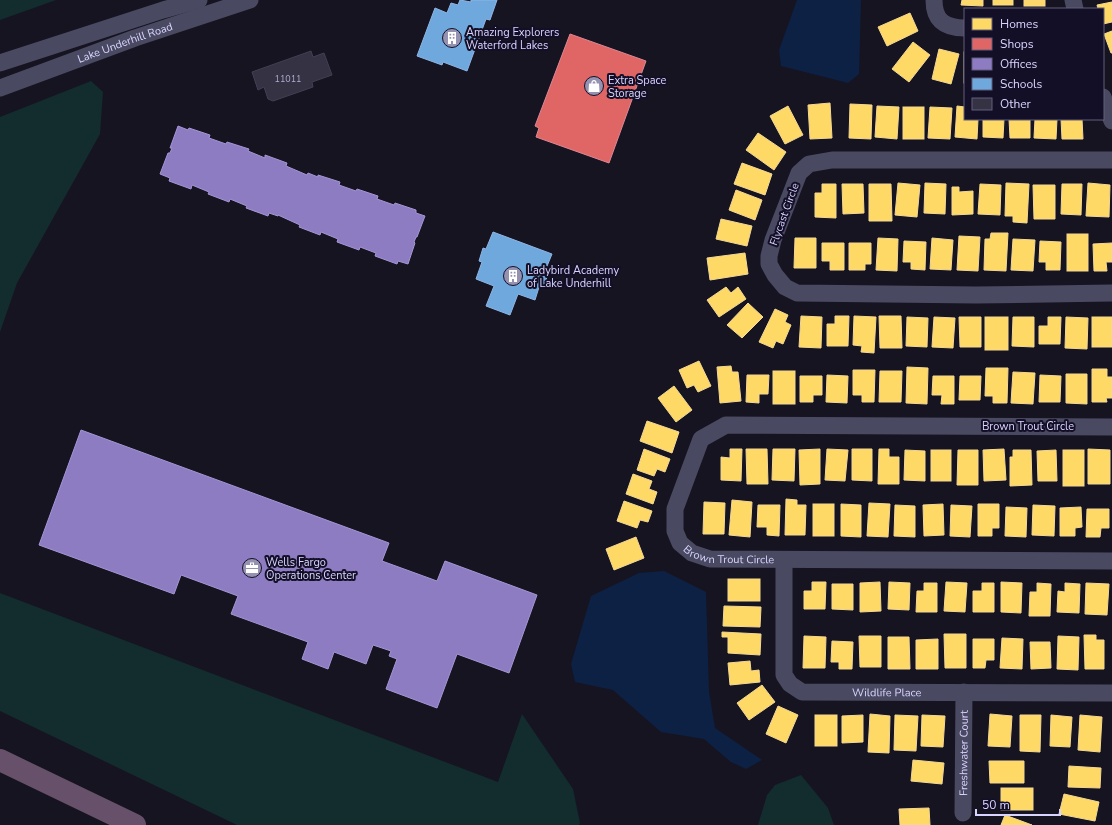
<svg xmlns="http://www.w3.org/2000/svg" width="1112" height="825" font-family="'Nunito Sans',sans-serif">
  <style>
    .green { fill: #132c2d }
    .water { fill: #0d2144 }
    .homes { fill: #ffd966; stroke: #f4d894 }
    .shops { fill: #e06666; stroke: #de8794 }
    .offices { fill: #8e7cc3; stroke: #a496d5 }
    .schools { fill: #6fa8dc; stroke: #8fb5e6 }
    .building { fill: #343243; stroke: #433f54 }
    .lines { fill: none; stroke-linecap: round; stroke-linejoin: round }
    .minor { stroke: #4a4962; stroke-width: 17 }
    .highway { stroke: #67516a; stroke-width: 22 }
    .labels { text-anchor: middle; stroke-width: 4; stroke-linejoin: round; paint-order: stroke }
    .number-label { font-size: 9px; fill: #b0acd0 }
    .poi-label { font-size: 11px; fill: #d9d4ff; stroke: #130f26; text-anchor: start }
    .street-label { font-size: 11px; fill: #d9d4ff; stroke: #130f26 }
  </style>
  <rect width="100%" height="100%" fill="#161421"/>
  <g class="green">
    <polygon points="0,0 56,0 0,20"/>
    <polygon points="91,81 103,92 100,134 17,283 0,332 0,117"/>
    <polygon points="0,593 498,782 522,714 573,789 580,823 579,825 237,825 0,711"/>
    <polygon points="801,775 828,808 834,825 758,825 767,795 775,785"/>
  </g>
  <g class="water">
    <polygon points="797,0 861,0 859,74 848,83 781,66 779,50"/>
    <polygon points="664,571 706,592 709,692 715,728 762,760 746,769 731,762 704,739 661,732 613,690 575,682 571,664 591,596 639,573"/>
  </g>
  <g class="homes">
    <polygon points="962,0 983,0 983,6 961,5"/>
    <rect x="993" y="0" width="20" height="5"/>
    <rect x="1024" y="0" width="21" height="6"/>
    <polygon points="1112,2 1112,22 1103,24 1103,9 1098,9 1097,5"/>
    <polygon points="910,13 918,31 887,46 878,27"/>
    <polygon points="1112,31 1112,53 1111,53 1104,34"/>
    <polygon points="913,42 930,55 909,82 892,69"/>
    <polygon points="939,49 959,54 951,84 932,79"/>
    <rect x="964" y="52" width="1" height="31"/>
    <polygon points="830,103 832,138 810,139 808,105"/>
    <polygon points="850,104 872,105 871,139 849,138"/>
    <polygon points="788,106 803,135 785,144 770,116"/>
    <polygon points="877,106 899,107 897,139 875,137"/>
    <polygon points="957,106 965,107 965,119 978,119 977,139 955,137"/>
    <rect x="903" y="107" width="21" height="32"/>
    <polygon points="930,107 952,108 950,139 928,138"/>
    <polygon points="983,119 1004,119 1003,138 983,137"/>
    <polygon points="1009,119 1030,119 1030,138 1010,138"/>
    <polygon points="1035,119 1057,119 1056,139 1034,138"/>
    <polygon points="1061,119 1082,119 1083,139 1062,139"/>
    <polygon points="758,133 786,152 774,170 746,150"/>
    <polygon points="742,163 772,174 765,195 734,184"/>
    <polygon points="898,183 920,185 917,217 895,215"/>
    <polygon points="925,183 946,184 945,214 924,213"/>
    <polygon points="1006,183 1029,184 1027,223 1013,222 1013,216 1005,216"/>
    <polygon points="1088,183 1110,185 1109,217 1086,216"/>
    <polygon points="822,184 836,184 836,218 815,217 815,193 822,193"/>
    <polygon points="842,184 863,184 864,213 843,214"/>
    <polygon points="869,184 891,184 892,221 869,221"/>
    <polygon points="980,184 1001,185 1000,215 978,214"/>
    <polygon points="1062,184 1082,184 1081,215 1061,214"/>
    <polygon points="1033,185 1055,185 1055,219 1034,219"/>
    <polygon points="952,187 959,187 959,192 973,191 973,214 952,215"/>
    <polygon points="736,190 762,200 755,220 729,210"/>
    <polygon points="721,219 752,226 747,246 716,239"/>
    <polygon points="991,233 1008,233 1006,271 984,270 985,239 990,239"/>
    <rect x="1067" y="234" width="21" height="37"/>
    <polygon points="959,236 980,237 978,271 957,270"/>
    <polygon points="795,238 816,238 816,268 794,268"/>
    <polygon points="878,238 898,239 897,271 876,270"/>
    <polygon points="932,238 953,240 951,270 930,269"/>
    <polygon points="1013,239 1035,240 1033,271 1011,270"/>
    <polygon points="904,241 926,242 925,270 911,269 911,262 903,262"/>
    <polygon points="1040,241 1061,242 1060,270 1046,270 1046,262 1039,262"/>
    <polygon points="822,243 844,243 844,270 830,270 830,261 822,261"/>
    <polygon points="849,243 871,243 871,264 865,264 865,270 849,270"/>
    <polygon points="1112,243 1112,262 1106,262 1107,271 1094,271 1093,244"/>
    <polygon points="745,253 748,274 710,280 707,258"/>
    <polygon points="726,287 731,293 738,287 746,299 719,317 707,300"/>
    <polygon points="748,303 763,317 742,338 727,325"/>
    <polygon points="775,309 788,315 785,322 791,325 783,344 776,341 773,348 759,342"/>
    <polygon points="801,316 822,317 821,348 799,347"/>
    <polygon points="835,316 849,316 848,346 827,346 827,324 835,324"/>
    <polygon points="854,316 876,317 874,353 861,352 862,346 853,345"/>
    <polygon points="879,316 901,316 902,348 880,348"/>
    <polygon points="907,317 928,318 927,347 906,346"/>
    <polygon points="934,317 955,318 953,348 932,347"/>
    <polygon points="959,317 981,317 981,347 960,347"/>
    <rect x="985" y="317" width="23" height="33"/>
    <polygon points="1013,317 1034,317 1034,347 1012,346"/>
    <polygon points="1048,317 1061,317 1060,344 1039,344 1039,326 1048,326"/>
    <polygon points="1066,317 1088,318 1087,349 1065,348"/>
    <rect x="1092" y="317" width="20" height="30"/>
    <polygon points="699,361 711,386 698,392 694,385 687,388 679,370"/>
    <polygon points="731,366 732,372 738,372 741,401 720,403 717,367"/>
    <polygon points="907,367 928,368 927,404 906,403"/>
    <polygon points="986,368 1008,368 1007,403 993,403 993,396 985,396"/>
    <polygon points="1092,369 1107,369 1107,377 1112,377 1112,398 1106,398 1107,402 1092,402"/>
    <polygon points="853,370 875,370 874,402 862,402 862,395 853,395"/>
    <rect x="773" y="371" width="22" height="33"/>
    <polygon points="880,371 902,371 901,402 879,402"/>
    <polygon points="1013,372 1035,373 1033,404 1011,403"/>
    <polygon points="1066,374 1087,374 1087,404 1066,403"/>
    <polygon points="747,375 769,375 768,394 759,394 759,403 746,402"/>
    <polygon points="827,375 848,376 847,403 826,402"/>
    <polygon points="1040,375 1061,376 1060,402 1039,402"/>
    <polygon points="800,376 822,376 822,395 813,395 813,402 800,402"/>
    <polygon points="933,376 954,376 954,404 941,404 942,395 932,395"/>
    <polygon points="960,376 981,376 980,400 959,400"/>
    <polygon points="674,386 692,410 676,422 658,398"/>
    <polygon points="647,421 679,432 672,453 640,441"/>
    <polygon points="644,449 670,459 665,472 657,469 654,476 637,470"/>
    <polygon points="730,449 742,449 741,481 721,480 721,457 730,458"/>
    <polygon points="746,449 767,449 768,484 747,484"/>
    <polygon points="773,449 795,449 794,481 772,480"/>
    <polygon points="820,449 820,484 800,485 799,450"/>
    <polygon points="827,449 848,450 845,481 825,480"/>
    <polygon points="852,449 872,449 872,481 852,480"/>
    <polygon points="879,449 889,449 889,457 899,457 899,484 878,484"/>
    <polygon points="1004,449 1006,480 984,481 983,450"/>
    <polygon points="1088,449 1110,450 1110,484 1088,484"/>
    <polygon points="905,450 925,451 925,481 904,480"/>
    <rect x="931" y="450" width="20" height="31"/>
    <polygon points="958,450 978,450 978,485 957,485"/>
    <polygon points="1013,450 1031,450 1032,485 1010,486 1010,457 1013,457"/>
    <polygon points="1056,450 1057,481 1038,481 1037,451"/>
    <rect x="1063" y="450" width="21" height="36"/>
    <polygon points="633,474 652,481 649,489 657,492 653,504 626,494"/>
    <polygon points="786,499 797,500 797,505 806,505 805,535 785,535"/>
    <polygon points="732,500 752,502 750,537 729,535"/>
    <polygon points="624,501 652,511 648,522 640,520 637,528 617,521"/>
    <polygon points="704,502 725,503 724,534 703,534"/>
    <polygon points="869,503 890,504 888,537 867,536"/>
    <rect x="813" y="504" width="21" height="32"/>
    <polygon points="841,504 861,505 861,537 841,536"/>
    <polygon points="943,504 944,535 924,536 923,505"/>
    <polygon points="978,504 999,504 999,528 992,528 992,536 978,536"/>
    <polygon points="758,505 780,505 779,536 767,535 767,527 757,527"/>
    <polygon points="895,505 915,506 915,537 894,536"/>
    <polygon points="951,505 972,506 970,537 950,536"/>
    <polygon points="1033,505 1055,506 1054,536 1032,535"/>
    <polygon points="1006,507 1027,508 1026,537 1005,536"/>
    <polygon points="1081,507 1082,527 1075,528 1075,536 1060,536 1060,508"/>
    <polygon points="1087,509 1109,509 1109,528 1101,528 1100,537 1086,537"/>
    <polygon points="636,537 644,558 614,570 606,549"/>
    <rect x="728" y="579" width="32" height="22"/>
    <polygon points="812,582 826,582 825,609 804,609 804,591 812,591"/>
    <polygon points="880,582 881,611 860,612 860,583"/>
    <polygon points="889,582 910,583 909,610 888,609"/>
    <polygon points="946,582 967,583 965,612 944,611"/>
    <polygon points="1001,582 1022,583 1021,613 1001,612"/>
    <polygon points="924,583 937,583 937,612 916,612 917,591 924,591"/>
    <polygon points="982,583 994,583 994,612 973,612 973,591 982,591"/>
    <polygon points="1037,583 1051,584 1050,616 1029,616 1030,592 1037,592"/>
    <polygon points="1065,583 1080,584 1079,613 1057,612 1058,591 1065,592"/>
    <polygon points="1086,583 1109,584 1107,615 1085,614"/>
    <polygon points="832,584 853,584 853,610 832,609"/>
    <polygon points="724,606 761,607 760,627 723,626"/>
    <polygon points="722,632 761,634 760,655 728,653 728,637 722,637"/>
    <polygon points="944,634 966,634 966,668 945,668"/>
    <polygon points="1084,635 1096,635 1096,640 1104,640 1104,669 1085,669"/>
    <polygon points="804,636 826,637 825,668 803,668"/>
    <polygon points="859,636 881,636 881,667 860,667"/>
    <polygon points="1058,636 1079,637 1078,670 1057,669"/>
    <polygon points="888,637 909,637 910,669 888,669"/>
    <polygon points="1002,638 1023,639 1022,669 1000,668"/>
    <polygon points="938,639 938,669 916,669 916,640"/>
    <polygon points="973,639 994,639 994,660 986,660 985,668 973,668"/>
    <polygon points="832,641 853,642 852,669 839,669 839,662 831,662"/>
    <polygon points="1030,642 1050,642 1051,668 1031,669"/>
    <polygon points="750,661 751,671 759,670 760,682 730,685 728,663"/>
    <polygon points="762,685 775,702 749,720 737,703"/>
    <polygon points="778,706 798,715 786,743 766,734"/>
    <polygon points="870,714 890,716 889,753 868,752"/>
    <polygon points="990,714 1012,716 1010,747 988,746"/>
    <rect x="815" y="715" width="22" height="31"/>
    <polygon points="863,715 863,742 842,743 842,716"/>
    <polygon points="895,715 918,716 916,751 894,750"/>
    <polygon points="922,715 945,716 943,747 921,746"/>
    <polygon points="1020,715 1041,715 1040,752 1020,751"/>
    <polygon points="1051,715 1072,717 1070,747 1050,746"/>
    <polygon points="1080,715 1102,717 1100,752 1078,750"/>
    <polygon points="913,760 944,763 942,784 911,781"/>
    <polygon points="989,761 1024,761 1024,783 990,783"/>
    <polygon points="1069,766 1101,768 1100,788 1068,787"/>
    <rect x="1001" y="788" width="32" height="22"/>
    <polygon points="1064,794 1099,802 1095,821 1059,814"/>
    <polygon points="929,808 930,825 900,825 899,809"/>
    <polygon points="1005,815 1032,825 1001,825"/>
  </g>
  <polygon class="shops" points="570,34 646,61 609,163 536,137 539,128 535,126"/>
  <g class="offices">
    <polygon points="178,126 188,130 189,128 210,135 209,138 226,144 227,142 249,149 248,151 265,158 265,155 287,163 286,166 307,175 308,173 318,177 318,175 340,182 339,185 356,191 357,189 378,196 377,199 394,205 395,203 416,210 416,213 425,216 417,237 416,237 414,242 415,243 408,264 398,261 397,264 375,256 376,253 360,247 359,250 337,242 338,239 321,232 320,235 299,227 300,225 278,215 278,216 269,213 268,216 246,208 247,206 230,199 229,202 208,194 209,192 192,185 191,189 169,181 170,178 160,174 168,153 170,153 172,148 170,148"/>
    <polygon points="81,430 389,543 382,561 437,581 445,561 537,595 509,673 457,654 437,708 386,689 397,659 389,656 391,651 373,645 366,664 334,652 328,669 302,659 308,642 231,614 238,596 181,575 174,594 39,545"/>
  </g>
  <g class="schools">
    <polygon points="460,0 471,2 471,0 497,0 490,20 486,19 467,71 443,62 442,65 417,56 435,8 447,13 451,3 458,5"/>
    <polygon points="493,232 552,254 545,271 549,272 544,285 540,284 535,300 518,294 510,315 486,306 494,286 476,279 482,262 479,261 483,248 486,249"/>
  </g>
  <polygon class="building" points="311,51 313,57 324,53 332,75 312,82 313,87 273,101 268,99 264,87 258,90 252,72"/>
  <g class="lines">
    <g class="minor">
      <path d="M 934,0 C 934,21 945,28 965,28"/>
      <polyline points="1073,0 1075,9"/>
      <polyline points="0,63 163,10 199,0"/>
      <path id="s1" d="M 0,88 L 135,38 L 250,0"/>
      <polyline points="1103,97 1112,121"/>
      <polyline points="1112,160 832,160 809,164 799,173 773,240 769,256 769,264 775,275 785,287 797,293 976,295 1112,293"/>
      <path id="s2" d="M 1112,427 L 726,425 L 701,439 L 675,509 L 675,531 L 680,543 L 692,553 L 710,559 L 1112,561"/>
      <path id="s3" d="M 784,560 L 784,675 L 790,684 L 802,692 L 1112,693"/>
      <path id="s4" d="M 963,813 L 964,692"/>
    </g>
    <polyline class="highway" points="0,760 135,825"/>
  </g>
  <defs>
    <symbol id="building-disc" viewBox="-11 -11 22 22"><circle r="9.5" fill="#9591b1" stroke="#130f26"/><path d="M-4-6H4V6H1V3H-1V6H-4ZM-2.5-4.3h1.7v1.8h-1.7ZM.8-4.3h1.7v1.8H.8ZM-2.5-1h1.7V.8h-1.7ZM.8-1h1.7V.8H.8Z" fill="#fff"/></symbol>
    <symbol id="shop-disc" viewBox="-11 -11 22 22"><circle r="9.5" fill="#9591b1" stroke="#130f26"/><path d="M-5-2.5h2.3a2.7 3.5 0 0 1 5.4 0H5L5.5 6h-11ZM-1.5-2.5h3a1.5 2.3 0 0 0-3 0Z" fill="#fff"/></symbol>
    <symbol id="office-disc" viewBox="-11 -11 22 22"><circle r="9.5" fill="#9591b1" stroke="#130f26"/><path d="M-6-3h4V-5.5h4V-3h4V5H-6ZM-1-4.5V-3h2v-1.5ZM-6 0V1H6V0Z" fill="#fff"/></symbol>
  </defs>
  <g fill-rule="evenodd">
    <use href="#building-disc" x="441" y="27" width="22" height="22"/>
    <use href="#shop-disc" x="583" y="75" width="22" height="22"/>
    <use href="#building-disc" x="502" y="265" width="22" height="22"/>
    <use href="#office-disc" x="241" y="557" width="22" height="22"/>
  </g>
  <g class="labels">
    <g class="number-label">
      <text x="288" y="82">11011</text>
    </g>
    <g class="poi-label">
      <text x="466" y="36">Amazing Explorers<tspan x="466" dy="13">Waterford Lakes</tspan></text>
      <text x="608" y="84">Extra Space<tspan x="608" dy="13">Storage</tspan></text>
      <text x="527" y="274">Ladybird Academy<tspan x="527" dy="13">of Lake Underhill</tspan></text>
      <text x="266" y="566">Wells Fargo<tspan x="266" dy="13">Operations Center</tspan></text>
    </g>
    <g class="street-label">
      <text dy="4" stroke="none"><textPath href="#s1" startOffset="133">Lake Underhill Road</textPath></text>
      <text transform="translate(784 214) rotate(-70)" y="4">Flycast Circle</text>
      <text x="1028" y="430">Brown Trout Circle</text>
      <text dy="4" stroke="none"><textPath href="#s2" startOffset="577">Brown Trout Circle</textPath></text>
      <text dy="4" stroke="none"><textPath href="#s3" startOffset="225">Wildlife Place</textPath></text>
      <text dy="4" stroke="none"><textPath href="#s4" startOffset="60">Freshwater Court</textPath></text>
    </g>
  </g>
  <rect x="964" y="8" width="140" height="112" fill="#130f26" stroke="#625e7d"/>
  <rect x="972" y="18" width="20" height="12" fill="#ffd966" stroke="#625e7d"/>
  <text x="1000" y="28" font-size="12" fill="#d9d4ff">Homes</text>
  <rect x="972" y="38" width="20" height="12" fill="#e06666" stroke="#625e7d"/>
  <text x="1000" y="48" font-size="12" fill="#d9d4ff">Shops</text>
  <rect x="972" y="58" width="20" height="12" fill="#8e7cc3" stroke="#625e7d"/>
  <text x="1000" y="68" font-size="12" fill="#d9d4ff">Offices</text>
  <rect x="972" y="78" width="20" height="12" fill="#6fa8dc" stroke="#625e7d"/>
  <text x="1000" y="88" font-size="12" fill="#d9d4ff">Schools</text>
  <rect x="972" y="98" width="20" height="12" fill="#343243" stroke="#625e7d"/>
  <text x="1000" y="108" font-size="12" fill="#d9d4ff">Other</text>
  <path d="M976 809v6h84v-6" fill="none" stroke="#d9d4ff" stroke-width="2"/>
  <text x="982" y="809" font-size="12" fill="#d9d4ff" stroke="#130f26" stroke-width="3" paint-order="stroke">50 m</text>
</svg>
